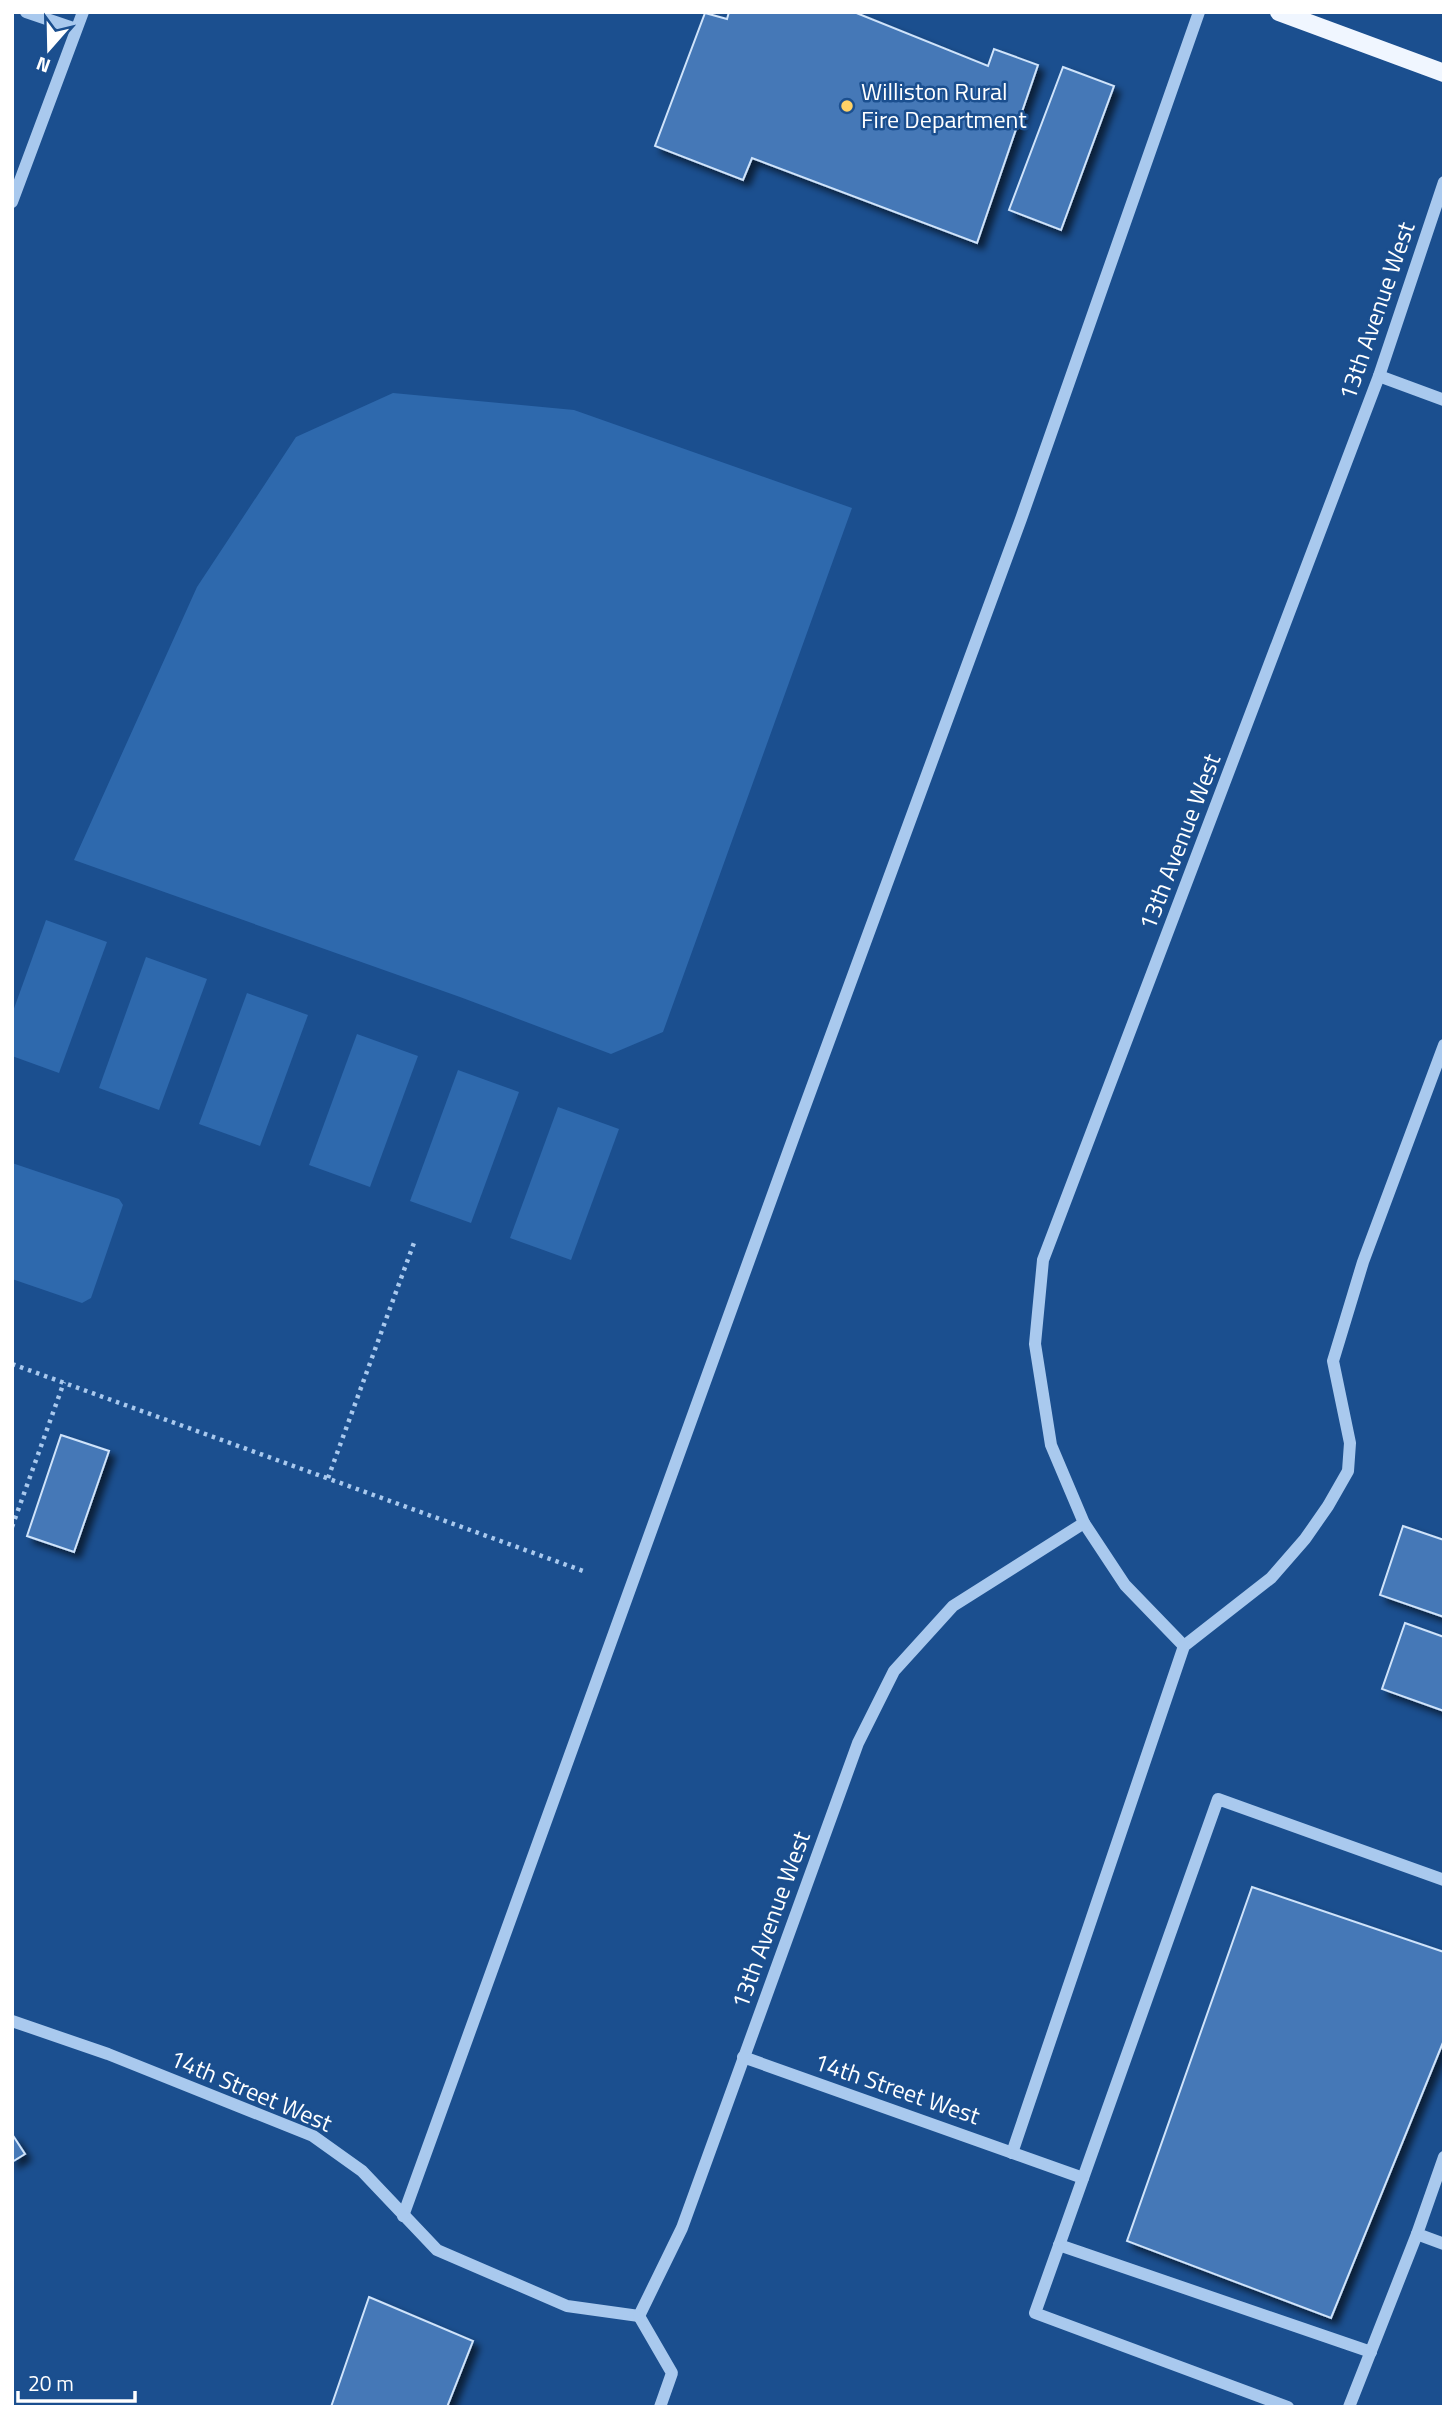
<svg xmlns="http://www.w3.org/2000/svg" width="1456" height="2419" font-family="'Titillium Web',sans-serif">
  <style>
    .green { fill: #2e69ad }
    .building { fill: #4478b7; stroke: #cfe3fa; stroke-width: 2; filter: url(#shadow) }
    .lines { fill: none; stroke-linecap: round; stroke-linejoin: round }
    .path { stroke: #a9c9ee; stroke-width: 4.5; stroke-dasharray: 3.5 5; stroke-linecap: butt }
    .minor { stroke: #a9c9ee; stroke-width: 12 }
    .major { stroke: #f0f6ff; stroke-width: 18 }
    .poi-dot { fill: #ffd166; stroke: #1b4f8f; stroke-width: 2.5 }
    .labels { text-anchor: middle; stroke-width: 5; stroke-linejoin: round; paint-order: stroke }
    .poi-label { font-size: 24px; fill: #fff; stroke: #1b4f8f; text-anchor: start }
    .street-label { font-size: 24px; fill: #fff; stroke: #1b4f8f }
  </style>
  <defs>
    <filter id="shadow"><feDropShadow dx="6" dy="6" stdDeviation="3.5" flood-color="#0009"/></filter>
  </defs>
  <rect width="100%" height="100%" fill="#1b4f8f"/>
  <g class="green">
    <polygon points="393,393 574,410 852,508 663,1032 611,1054 460,997 74,860 197,587 296,437"/>
    <polygon points="46,920 107,942 59,1073 12,1056 12,1014"/>
    <polygon points="146,957 207,979 159,1110 99,1088"/>
    <polygon points="247,993 308,1015 260,1146 199,1124"/>
    <polygon points="357,1034 418,1056 370,1187 309,1165"/>
    <polygon points="458,1070 519,1092 471,1223 410,1201"/>
    <polygon points="558,1107 619,1129 571,1260 510,1238"/>
    <polygon points="12,1163 119,1199 123,1205 91,1298 82,1303 12,1279"/>
  </g>
  <g class="building">
    <polygon points="729,12 854,12 988,66 994,49 1038,65 977,243 752,158 743,180 655,146 705,13 727,19"/>
    <polygon points="1063,67 1114,86 1061,230 1009,210"/>
    <polygon points="61,1435 109,1451 74,1552 27,1536"/>
    <polygon points="1403,1526 1444,1540 1444,1617 1380,1595"/>
    <polygon points="1405,1623 1444,1637 1444,1711 1382,1689"/>
    <polygon points="1252,1887 1444,1952 1444,2040 1331,2318 1127,2241"/>
    <polygon points="12,2134 25,2154 12,2162"/>
    <polygon points="369,2297 473,2341 447,2407 331,2407"/>
  </g>
  <g class="lines">
    <g class="path">
      <polyline points="12,1364 586,1572"/>
      <polyline points="328,1478 415,1240"/>
      <polyline points="12,1527 64,1382"/>
    </g>
    <g class="minor">
      <polyline points="26,12 76,29"/>
      <polyline points="12,202 83,12"/>
      <polyline points="1379,376 1444,400"/>
      <polyline points="1184,1646 1125,1585 1084,1523 1051,1445 1035,1344 1043,1260 1379,376 1444,182"/>
      <polyline points="12,2021 108,2054 313,2136 362,2171 437,2250 567,2306 639,2316"/>
      <polyline points="743,2057 1083,2178"/>
      <polyline points="1012,2153 1184,1646 1271,1578 1305,1539 1328,1506 1348,1471 1350,1443 1333,1361 1363,1262 1444,1045"/>
      <polyline points="1444,2157 1417,2234 1444,2244"/>
      <polyline points="403,2216 798,1125 1021,519 1199,12"/>
      <polyline points="1059,2245 1371,2352"/>
      <polyline points="639,2316 682,2228 858,1743 894,1671 953,1606 1084,1523"/>
      <polyline points="639,2316 672,2373 660,2407"/>
      <polyline points="1288,2407 1035,2313 1218,1799 1444,1880"/>
      <polyline points="1349,2407 1417,2234"/>
    </g>
    <polyline class="major" points="1279,12 1444,73"/>
  </g>
  <circle class="poi-dot" cx="847" cy="106" r="7"/>
  <g class="labels">
    <g class="poi-label">
      <text x="861" y="100">Williston Rural<tspan x="861" dy="28">Fire Department</tspan></text>
    </g>
    <g class="street-label">
      <text transform="translate(1377 311) rotate(-71)" y="8">13th Avenue West</text>
      <text transform="translate(1180 842) rotate(-69)" y="8">13th Avenue West</text>
      <text transform="translate(771 1920) rotate(-70)" y="8">13th Avenue West</text>
      <text transform="translate(897 2089) rotate(19)" y="8">14th Street West</text>
      <text transform="translate(251 2091) rotate(23)" y="8">14th Street West</text>
    </g>
  </g>
  <rect width="1456" height="2419" fill="none" stroke="#ffffff" stroke-width="28"/>
  <g transform="translate(49 49) rotate(200)" stroke="#1b4f8f" stroke-width="5" paint-order="stroke">
  <path d="M0-5L12 26L0 18L-12 26Z" fill="#ffffff"/>
  <text y="-10" font-size="19" font-weight="bold" text-anchor="middle" fill="#ffffff">N</text>
  </g>
  <path d="M18 2391v10h117v-10" fill="none" stroke="#ffffff" stroke-width="3.5"/>
  <text x="28" y="2391" font-size="21" fill="#ffffff" stroke="#1b4f8f" stroke-width="5" paint-order="stroke">20 m</text>
</svg>
